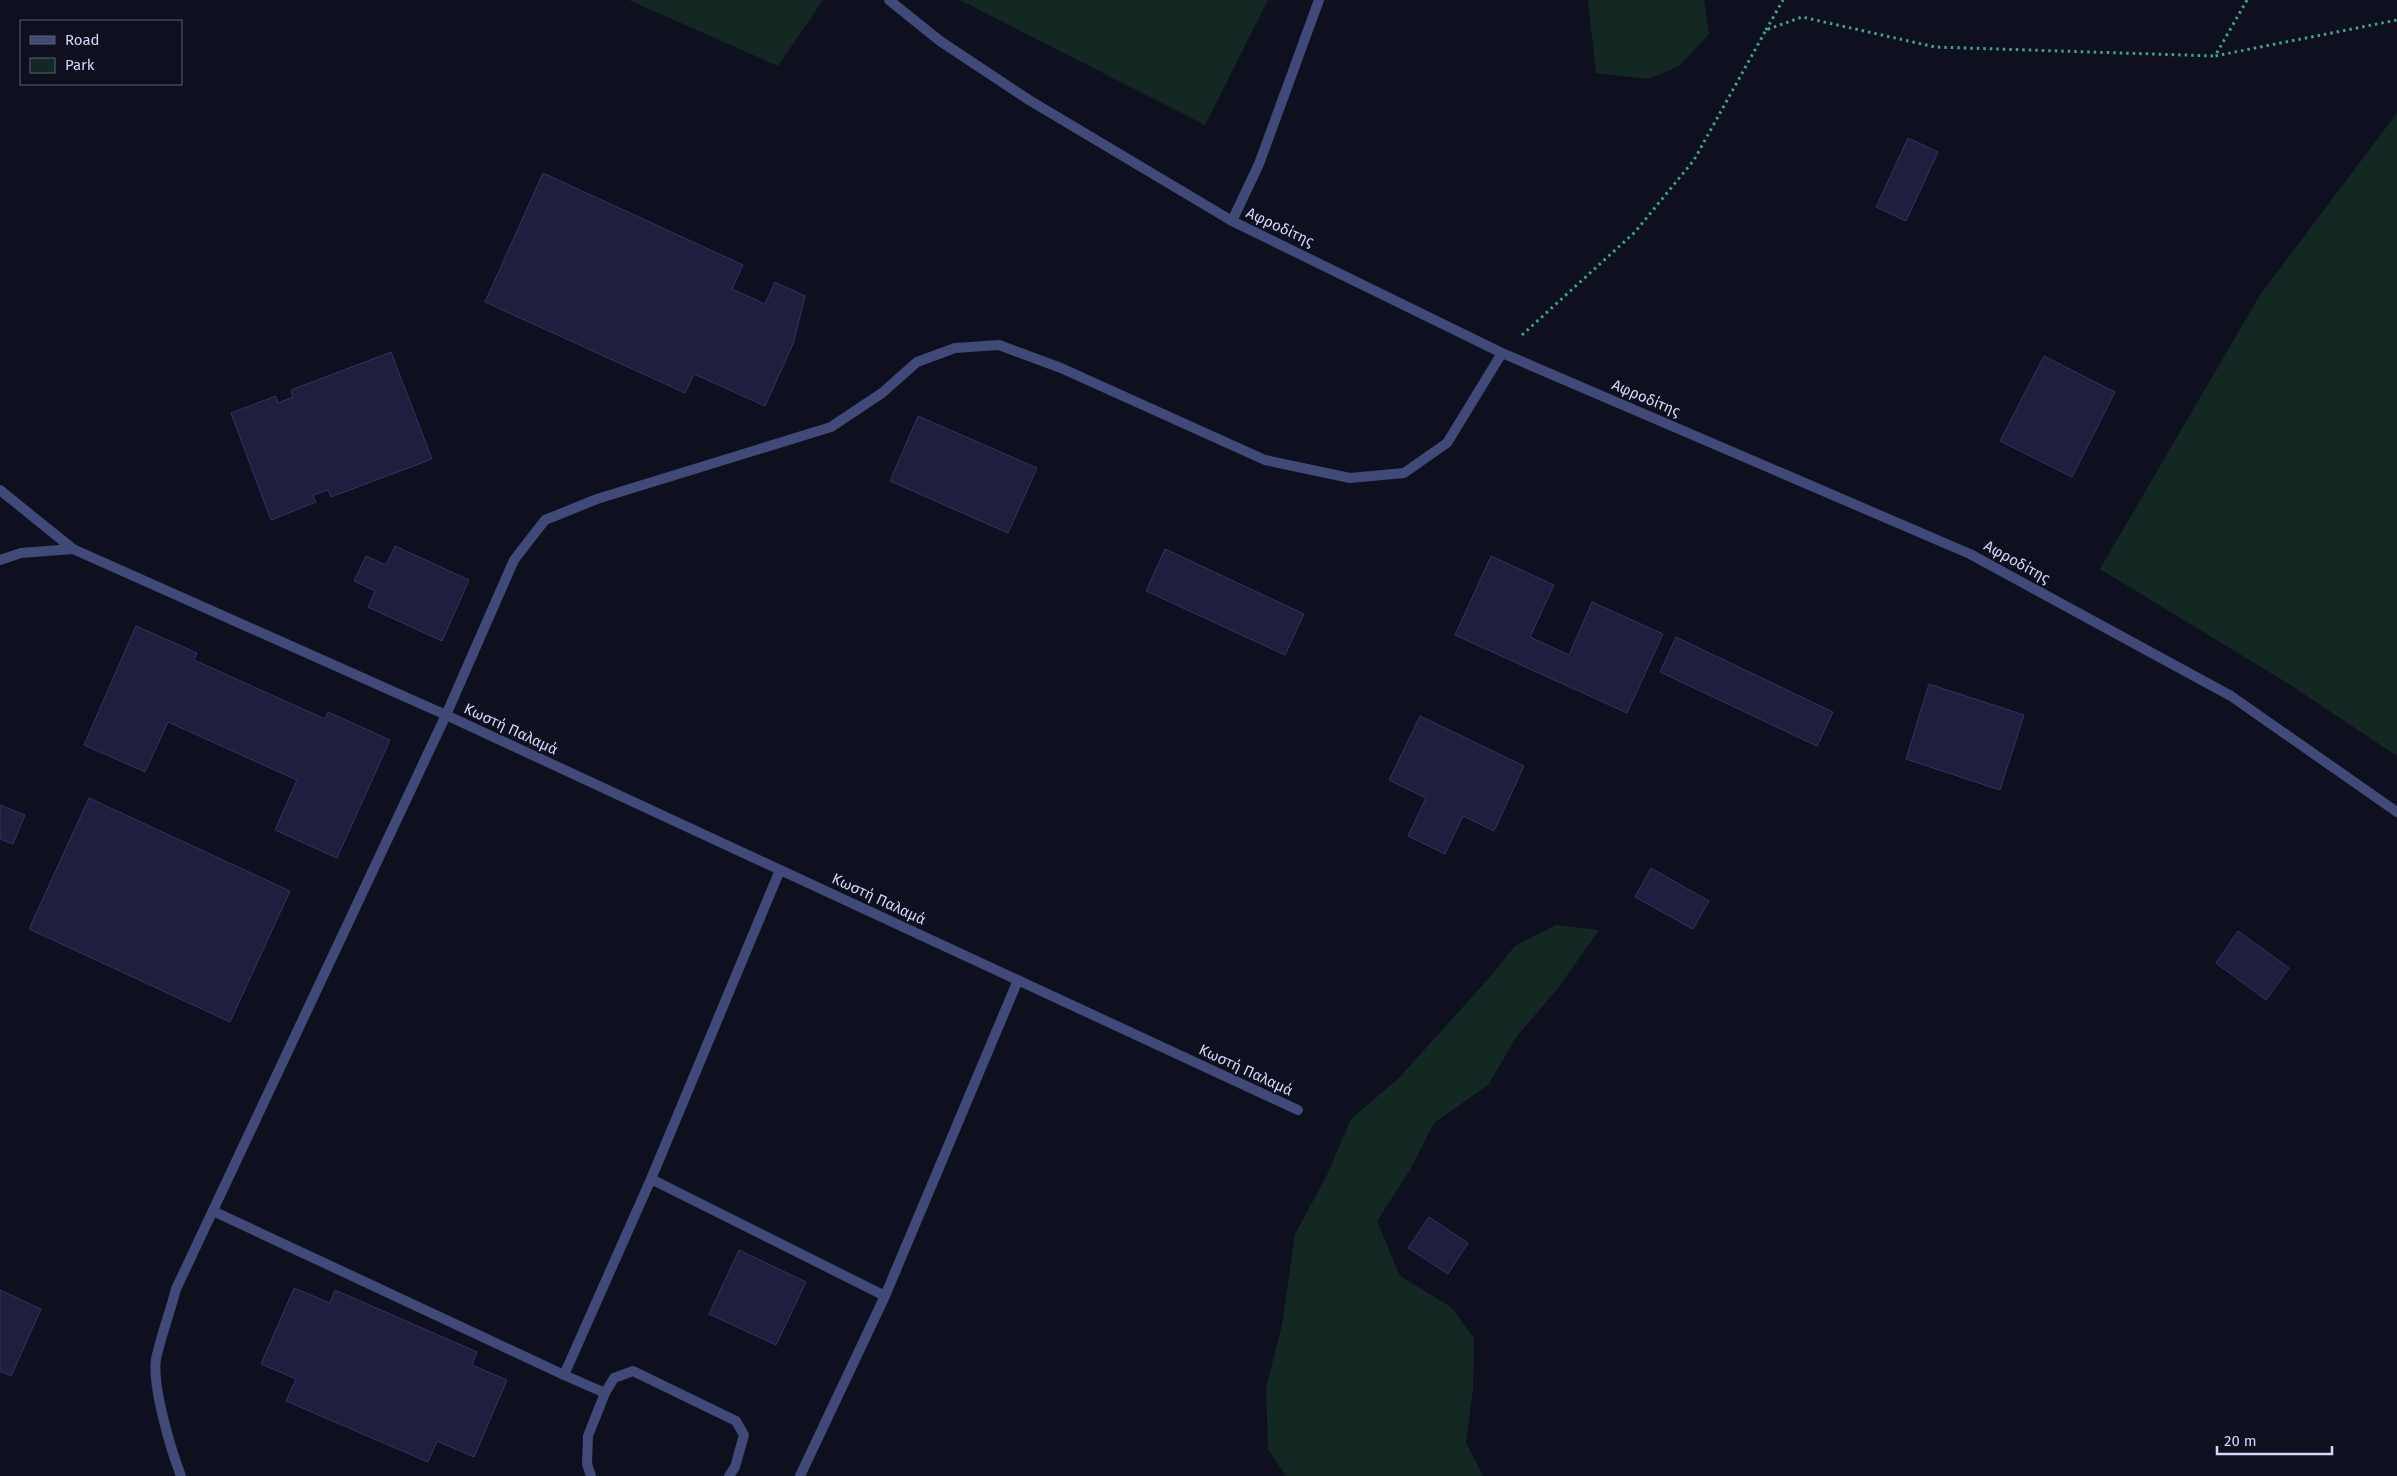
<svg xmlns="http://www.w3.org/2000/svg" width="2397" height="1476" font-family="'Fira Sans',sans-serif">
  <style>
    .green { fill: #132823 }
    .building { fill: #1e1e3e; stroke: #323367 }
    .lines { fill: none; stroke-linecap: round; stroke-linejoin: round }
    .path { stroke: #3ca488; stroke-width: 3; stroke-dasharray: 2.5 4; stroke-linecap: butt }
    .service { stroke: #404978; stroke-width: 10 }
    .minor { stroke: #404978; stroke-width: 10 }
    .labels { text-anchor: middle; stroke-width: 4; stroke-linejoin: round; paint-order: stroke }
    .street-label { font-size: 15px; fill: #d3d6fa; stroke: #0f101f }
  </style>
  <rect width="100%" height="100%" fill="#0f101f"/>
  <g class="green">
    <polygon points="629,0 823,0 778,66"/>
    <polygon points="960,0 1268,0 1205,125"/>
    <polygon points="1588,0 1704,0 1709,34 1679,66 1648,79 1596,73"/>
    <polygon points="2397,113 2397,756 2289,684 2100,569 2260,295"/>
    <polygon points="1556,925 1599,930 1558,988 1517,1036 1488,1085 1434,1123 1410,1170 1377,1221 1400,1276 1451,1307 1474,1338 1473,1390 1466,1443 1483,1476 1286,1476 1268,1449 1266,1388 1282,1325 1295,1234 1327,1175 1351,1119 1399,1078 1489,978 1515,946"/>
  </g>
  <g class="building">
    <polygon points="1908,138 1938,152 1906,221 1876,207"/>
    <polygon points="543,173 743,265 732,289 765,304 775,282 805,296 793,344 765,406 694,374 685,393 485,302"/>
    <polygon points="391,352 432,459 331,497 328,490 313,495 316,502 271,520 231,413 276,396 278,403 293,397 291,390"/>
    <polygon points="2044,356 2115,392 2072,477 2000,441"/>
    <polygon points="918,416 1037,468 1008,533 890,481"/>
    <polygon points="395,546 469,580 442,641 368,607 375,591 354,581 366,556 386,565"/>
    <polygon points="1165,549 1304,614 1285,655 1146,591"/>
    <polygon points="1491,556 1554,585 1530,637 1569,655 1592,602 1663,634 1627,713 1455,635"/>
    <polygon points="136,626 197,653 194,660 325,719 328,712 390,740 337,858 275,830 297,780 168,722 145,772 84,745"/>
    <polygon points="1676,637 1833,712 1817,746 1660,672"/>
    <polygon points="1929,684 2024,715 2000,790 1906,759"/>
    <polygon points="1420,716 1524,766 1494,831 1463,816 1445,854 1408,836 1426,798 1389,780"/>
    <polygon points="89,798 290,891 230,1022 29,929"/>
    <polygon points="0,805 25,815 13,844 0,839"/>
    <polygon points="1651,868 1709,901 1693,929 1635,897"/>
    <polygon points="2238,931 2289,968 2266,1000 2216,963"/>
    <polygon points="1429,1217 1468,1243 1448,1274 1408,1248"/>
    <polygon points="739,1250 806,1282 776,1345 709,1314"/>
    <polygon points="294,1288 330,1303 335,1290 477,1352 472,1365 507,1380 474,1457 437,1441 428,1462 286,1401 296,1379 261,1364"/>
    <polygon points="0,1290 41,1309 11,1376 0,1371"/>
  </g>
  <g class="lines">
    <g class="path">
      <polyline points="2247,0 2215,56 2397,20"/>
      <polyline points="1766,30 1783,0"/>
      <polyline points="1522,335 1635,232 1694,160 1766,30 1802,17 1935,47 2215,56"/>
    </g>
    <g class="service">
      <polyline points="1232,221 1259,164 1319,0"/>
      <polyline points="0,490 73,549 446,715 1298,1110"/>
      <polyline points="0,560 21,553 73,549"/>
      <polyline points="651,1179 780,870"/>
      <polyline points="213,1211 564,1375 651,1179 885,1296"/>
      <polyline points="564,1375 605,1393"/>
      <path d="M 181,1476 C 171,1450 152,1387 156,1359 C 161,1336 170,1312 176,1289 L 446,715 L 514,560 L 545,520 L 597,499 L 831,427 L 882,393 L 917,362 L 955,348 L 999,345 L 1061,368 L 1265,460 L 1350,478 L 1404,473 L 1447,443 L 1502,353"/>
      <polyline points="591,1476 587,1464 588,1436 605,1393 614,1378 633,1371 736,1421 744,1435 735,1467 729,1476"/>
      <polyline points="800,1476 885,1296 1018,980"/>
    </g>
    <polyline class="minor" points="889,0 940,41 1029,100 1232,221 1502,353 1970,554 2231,696 2397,812"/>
  </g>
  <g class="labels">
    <g class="street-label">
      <text transform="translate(1280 227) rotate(25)" y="5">Αφροδίτης</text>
      <text transform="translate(1646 398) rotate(23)" y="5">Αφροδίτης</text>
      <text transform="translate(2017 562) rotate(29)" y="5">Αφροδίτης</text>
      <text transform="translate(511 729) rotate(25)" y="5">Κωστή Παλαμά</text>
      <text transform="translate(879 899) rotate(25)" y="5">Κωστή Παλαμά</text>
      <text transform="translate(1246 1070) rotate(25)" y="5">Κωστή Παλαμά</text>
    </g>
  </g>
  <rect x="20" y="20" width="162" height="65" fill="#0f101f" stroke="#5d5f77"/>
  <rect x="30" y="36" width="25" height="8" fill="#404978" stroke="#5d5f77"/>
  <text x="65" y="45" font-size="15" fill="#d3d6fa">Road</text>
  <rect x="30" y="58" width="25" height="15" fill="#132823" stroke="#5d5f77"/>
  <text x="65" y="70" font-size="15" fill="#d3d6fa">Park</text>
  <path d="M2217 1446v8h115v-8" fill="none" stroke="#d3d6fa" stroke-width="2.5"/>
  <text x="2224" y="1446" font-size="15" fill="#d3d6fa" stroke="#0f101f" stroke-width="4" paint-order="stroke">20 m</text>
</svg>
